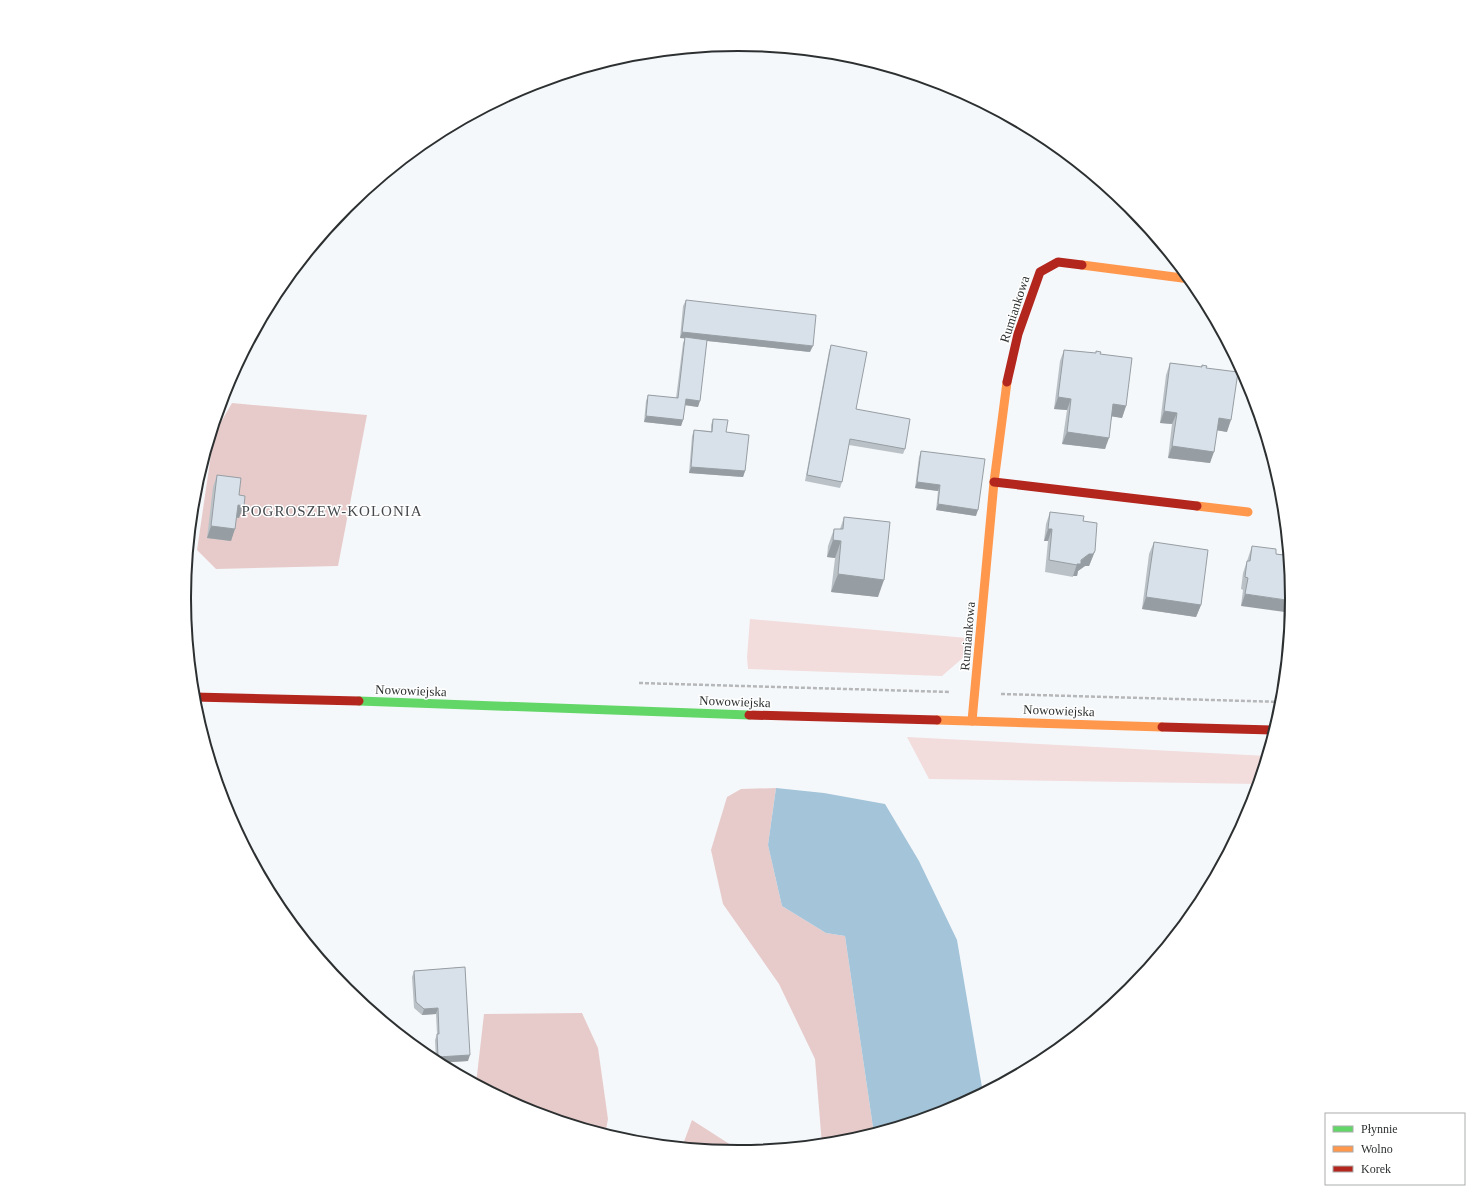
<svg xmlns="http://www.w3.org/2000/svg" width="1477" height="1197" font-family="'Times New Roman',serif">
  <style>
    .green { fill: #f2dcdc }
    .forest { fill: #e7cbca }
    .water { fill: #a3c4d9 }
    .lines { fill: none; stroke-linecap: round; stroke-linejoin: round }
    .path { stroke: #b6b7b8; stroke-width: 2.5; stroke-dasharray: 4 2; stroke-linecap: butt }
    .fast { stroke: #63d668; stroke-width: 9 }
    .slow { stroke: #ff974d; stroke-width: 9 }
    .jam { stroke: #b3261e; stroke-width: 9 }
    .wall { fill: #bac2c8 }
    .shaded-wall { fill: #979ea3 }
    .building { fill: #d8e1e9; stroke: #979ea3 }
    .labels { text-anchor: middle; stroke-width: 3; stroke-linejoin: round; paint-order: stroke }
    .street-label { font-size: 13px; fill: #2d3031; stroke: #fff }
    .quarter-label { font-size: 15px; letter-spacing: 1px; fill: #44484c; stroke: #fff }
    .rim { fill: none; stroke: #2d3031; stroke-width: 2 }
  </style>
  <rect width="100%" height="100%" fill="#f5f8fb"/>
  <g class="green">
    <polygon points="750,619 967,638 965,656 942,676 748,669 747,657"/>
    <polygon points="907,737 1267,756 1259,784 929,779"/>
  </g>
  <g class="forest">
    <polygon points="232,403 367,415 338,566 216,569 197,550 214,434"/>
    <polygon points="776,788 768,845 782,906 826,933 845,936 874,1134 846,1142 822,1145 815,1059 779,984 723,904 711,850 727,797 741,789"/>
    <polygon points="582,1013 598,1048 608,1119 605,1135 526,1111 476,1084 484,1014"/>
    <polygon points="692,1120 731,1145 734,1153 682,1147"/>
  </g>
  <polygon class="water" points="776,788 824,793 885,804 919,861 957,940 983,1093 950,1111 874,1134 845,936 826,933 782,906 768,845"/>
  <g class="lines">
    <g class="path">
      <polyline points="639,683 950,692"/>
      <polyline points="1001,694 1283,702"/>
    </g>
    <polyline class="fast" points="359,701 749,715"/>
    <g class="slow">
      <polyline points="1082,265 1190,279"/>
      <polyline points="1197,506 1248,512"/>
      <polyline points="937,720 1162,727"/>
      <polyline points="972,721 994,482 1007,382"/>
    </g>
    <g class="jam">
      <polyline points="1007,382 1018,334 1040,272 1058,262 1082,265"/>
      <polyline points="994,482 1197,506"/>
      <polyline points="194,697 359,701"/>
      <polyline points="749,715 937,720"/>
      <polyline points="1162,727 1275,730"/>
    </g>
  </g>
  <g class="wall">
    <polygon points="686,300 810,352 707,341 698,407 685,405 683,420 681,426 644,422 646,401 648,395 676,398 683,343 685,338 680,338 683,306"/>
    <polygon points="831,345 856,409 905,449 903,454 849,445 842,482 840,488 805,481 829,351"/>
    <polygon points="1064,350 1096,353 1096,351 1100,354 1126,406 1122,418 1112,416 1105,449 1062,444 1067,410 1054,409 1060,361"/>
    <polygon points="1170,363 1201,367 1202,365 1206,368 1227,432 1217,430 1210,463 1168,458 1172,424 1160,423 1166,375"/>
    <polygon points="713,419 726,432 745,471 743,477 689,473 692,436 694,430 711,431 711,425"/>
    <polygon points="921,451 976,516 936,510 938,491 915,488 919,457"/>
    <polygon points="217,475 239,495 239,518 237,518 231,541 207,538 213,487"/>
    <polygon points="1050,512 1083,521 1095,551 1089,566 1085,566 1078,571 1077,576 1073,576 1073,577 1045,572 1048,541 1044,541 1046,524"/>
    <polygon points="844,517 878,597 831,592 835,558 827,557 828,546 834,529 840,529"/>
    <polygon points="1154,542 1201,605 1196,617 1142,609 1149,554"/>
    <polygon points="1252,546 1276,554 1282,554 1284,550 1288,551 1241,606 1243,590 1241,589 1243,573"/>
    <polygon points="465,967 468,1061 437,1063 436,1062 435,1040 437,1034 436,1014 422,1015 414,1008 412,977 414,971"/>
  </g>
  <g class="shaded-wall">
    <polygon points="682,332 813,346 810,352 680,338"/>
    <polygon points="1058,397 1071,399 1067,410 1054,409"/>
    <polygon points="686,399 700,401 698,407 684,405"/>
    <polygon points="1113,404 1126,406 1122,418 1109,416"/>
    <polygon points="1164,411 1177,413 1172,424 1160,423"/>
    <polygon points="646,416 683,420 681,426 644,422"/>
    <polygon points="1219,418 1231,420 1227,432 1215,430"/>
    <polygon points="1067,432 1109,438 1105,449 1062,444"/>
    <polygon points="1172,446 1214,452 1210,463 1168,458"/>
    <polygon points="691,467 745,471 743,477 689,473"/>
    <polygon points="917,482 940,485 938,491 915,488"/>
    <polygon points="938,504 978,510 976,516 936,510"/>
    <polygon points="238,505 244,506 239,518 234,517"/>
    <polygon points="211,526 235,529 231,541 207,538"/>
    <polygon points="1048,529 1052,529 1048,541 1044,541"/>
    <polygon points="833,540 841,541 835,558 827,557"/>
    <polygon points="1095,551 1089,566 1085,566 1078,571 1077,576 1073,576 1077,564 1089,554"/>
    <polygon points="838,574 884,580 878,597 831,592"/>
    <polygon points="1245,594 1293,601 1292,613 1241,606"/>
    <polygon points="1146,597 1201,605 1196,617 1142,609"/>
    <polygon points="438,1008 436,1014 422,1015 424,1009"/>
    <polygon points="470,1055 468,1061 436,1063 438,1057"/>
  </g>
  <g class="building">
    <polygon points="686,300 816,315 813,346 682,332"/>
    <polygon points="685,337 707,340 700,401 686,399 683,420 646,416 648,395 678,398"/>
    <polygon points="831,345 867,352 856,409 910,419 905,449 850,439 842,482 807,475"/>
    <polygon points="1064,350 1096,353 1096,351 1101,352 1100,354 1132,358 1126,406 1113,404 1109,438 1067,432 1071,399 1058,397"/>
    <polygon points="1170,363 1202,367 1202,365 1207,366 1206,368 1238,372 1231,420 1219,418 1214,452 1172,446 1177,413 1164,411"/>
    <polygon points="713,419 728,420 726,432 749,435 745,471 691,467 694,430 712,432"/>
    <polygon points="921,451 985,459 978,510 938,504 940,485 917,482"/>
    <polygon points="217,475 241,478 239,495 245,496 244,506 238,505 235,529 211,526"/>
    <polygon points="1050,512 1084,516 1083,521 1097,523 1095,551 1093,554 1089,554 1081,560 1081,564 1077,564 1077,565 1049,560 1052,529 1048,529"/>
    <polygon points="844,517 890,522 884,580 838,574 841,541 833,540 834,529 843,529"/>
    <polygon points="1154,542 1208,550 1201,605 1146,597"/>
    <polygon points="1252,546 1276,549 1276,554 1283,555 1284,550 1288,551 1293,601 1245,594 1248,578 1245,577 1247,561 1250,561"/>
    <polygon points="465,967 470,1055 438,1057 437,1034 439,1034 438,1008 424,1009 416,1002 414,971"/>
    <polygon points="339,976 339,982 335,977"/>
  </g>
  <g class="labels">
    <g class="street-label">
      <text transform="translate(1014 309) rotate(-72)" y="5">Rumiankowa</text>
      <text transform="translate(967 636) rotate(-85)" y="5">Rumiankowa</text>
      <text transform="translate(411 690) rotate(2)" y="5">Nowowiejska</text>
      <text transform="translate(735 701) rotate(2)" y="5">Nowowiejska</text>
      <text transform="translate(1059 710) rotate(2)" y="5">Nowowiejska</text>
    </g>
    <g class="quarter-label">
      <text x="332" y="516">POGROSZEW-KOLONIA</text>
    </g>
  </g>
  <path d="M0 0H1477V1197H0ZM191 598a547 547 0 1 1 1094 0a547 547 0 1 1-1094 0Z" fill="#fff" fill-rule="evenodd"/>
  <path class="rim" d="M191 598a547 547 0 1 1 1094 0a547 547 0 1 1-1094 0Z"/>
  <rect x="1325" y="1113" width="140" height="72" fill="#ffffff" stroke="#abacad"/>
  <rect x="1333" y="1126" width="20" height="6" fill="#63d668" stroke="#abacad"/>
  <text x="1361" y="1133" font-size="12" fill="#2d3031">Płynnie</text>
  <rect x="1333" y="1146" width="20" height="6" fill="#ff974d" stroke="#abacad"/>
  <text x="1361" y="1153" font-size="12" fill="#2d3031">Wolno</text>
  <rect x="1333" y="1166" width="20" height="6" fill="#b3261e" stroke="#abacad"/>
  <text x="1361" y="1173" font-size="12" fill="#2d3031">Korek</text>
</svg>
